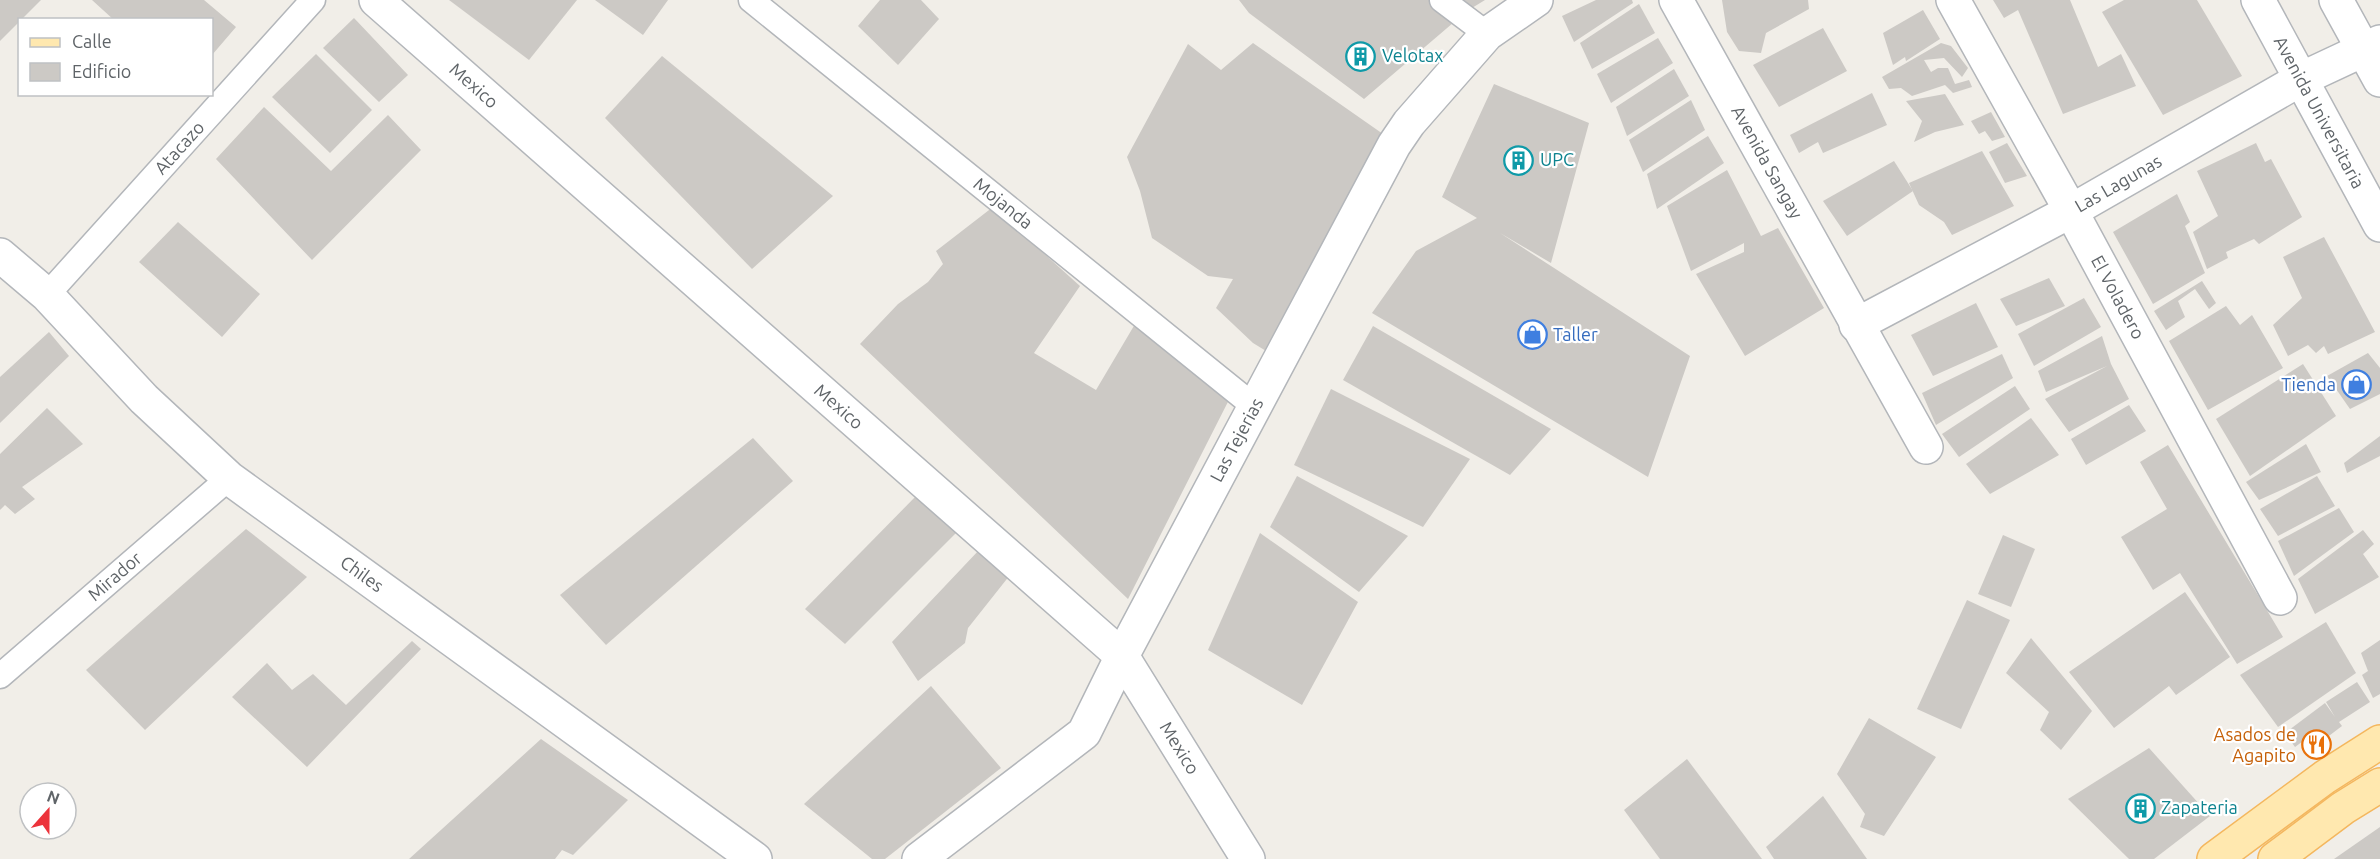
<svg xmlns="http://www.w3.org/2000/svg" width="2380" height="859" font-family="Ubuntu,sans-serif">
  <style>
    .building { fill: #ccc9c5 }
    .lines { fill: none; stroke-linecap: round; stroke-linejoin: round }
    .lane-casing { stroke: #b3b6ba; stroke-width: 27 }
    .street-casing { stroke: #b3b6ba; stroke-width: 36 }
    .primary-casing { stroke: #f4b75e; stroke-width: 36 }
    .lane { stroke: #fff; stroke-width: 24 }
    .street { stroke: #fff; stroke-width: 33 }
    .primary { stroke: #ffe8af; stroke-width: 33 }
    .labels { text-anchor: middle; stroke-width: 4.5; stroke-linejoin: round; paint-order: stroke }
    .culture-label { font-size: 18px; fill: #0d838f; stroke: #fff; text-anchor: start }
    .street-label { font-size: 18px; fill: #5f6468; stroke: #fff }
    .shop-label { font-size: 18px; fill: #366cbe; stroke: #fff; text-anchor: start }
    .food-label { font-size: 18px; fill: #c56008; stroke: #fff; text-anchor: end }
  </style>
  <rect width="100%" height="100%" fill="#f1eee8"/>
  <g class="building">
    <polygon points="0,0 41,0 0,41"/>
    <polygon points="92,0 204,0 236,27 212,55 212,20 114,20"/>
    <polygon points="449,0 577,0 529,60"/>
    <polygon points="595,0 668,0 643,35"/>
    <polygon points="880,0 921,0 939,19 898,65 858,26"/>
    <polygon points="1239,0 1485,0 1467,11 1364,99 1249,13"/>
    <polygon points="1596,0 1632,0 1633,3 1574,42 1562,16"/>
    <polygon points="1722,0 1808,0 1809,9 1766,33 1761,53 1739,51 1727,32"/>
    <polygon points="1993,0 2070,0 2098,67 2121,54 2136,86 2063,114 2018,10 2004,18"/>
    <polygon points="2124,0 2197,0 2242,76 2163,115 2102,12"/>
    <polygon points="1639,4 1655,33 1592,69 1580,43"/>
    <polygon points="1923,10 1940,39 1906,61 1905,57 1893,65 1883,33"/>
    <polygon points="354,18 408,75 379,102 323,48"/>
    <polygon points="1823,28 1847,71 1779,107 1753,65"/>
    <polygon points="1658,38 1673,63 1611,103 1597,74"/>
    <polygon points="1253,43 1383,134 1271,354 1253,343 1216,308 1233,279 1208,276 1152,238 1140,191 1127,157 1188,44 1221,70"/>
    <polygon points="1941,43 1951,46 1968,68 1962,77 1944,58 1924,60 1931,72 1938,68 1948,68 1955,84 1969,80 1972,87 1953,93 1945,85 1912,96 1901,88 1889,89 1882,77"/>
    <polygon points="316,54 372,110 330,153 272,97"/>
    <polygon points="662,56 833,196 752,269 605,118"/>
    <polygon points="1674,69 1689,96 1627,136 1616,107"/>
    <polygon points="1494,84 1589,123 1551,263 1500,233 1690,356 1648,477 1372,313 1416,251 1477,218 1442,197"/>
    <polygon points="1872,93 1887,125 1823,153 1818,142 1799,153 1790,135"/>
    <polygon points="1945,94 1964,125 1935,132 1914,142 1922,121 1906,101"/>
    <polygon points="1691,100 1705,130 1643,172 1629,140"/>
    <polygon points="264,107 331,171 388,115 421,150 312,260 216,159"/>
    <polygon points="1991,112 2005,137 1992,141 1985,131 1979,134 1971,121"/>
    <polygon points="1708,136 1724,163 1657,209 1647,174"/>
    <polygon points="2007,143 2027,176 2005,183 1989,152"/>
    <polygon points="2256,143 2265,162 2271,159 2302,217 2259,244 2254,239 2226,252 2228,258 2207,269 2193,232 2218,216 2197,171"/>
    <polygon points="1982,151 2014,206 1952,235 1944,222 1919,205 1909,183"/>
    <polygon points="1894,161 1913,191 1847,236 1823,201"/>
    <polygon points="1727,170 1761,236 1778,228 1824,308 1745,356 1696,274 1744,252 1744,243 1691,271 1667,206"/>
    <polygon points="2177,194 2190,222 2185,226 2205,273 2153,304 2113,232"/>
    <polygon points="1002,200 1029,240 1080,286 1034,353 1096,390 1138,319 1236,386 1128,599 860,344 898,304 928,282 943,264 936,251"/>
    <polygon points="178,222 260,294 222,337 139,262"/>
    <polygon points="2324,237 2375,332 2328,354 2324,346 2316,353 2308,345 2288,356 2273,325 2302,298 2283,257"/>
    <polygon points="2049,278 2065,306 2016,326 2000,299"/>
    <polygon points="2202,281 2216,303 2209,309 2195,289 2178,301 2185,317 2166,330 2154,311"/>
    <polygon points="2084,298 2101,327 2034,366 2018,334"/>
    <polygon points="1976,303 1998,347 1933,376 1911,335"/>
    <polygon points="2226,306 2240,325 2252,315 2283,368 2208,410 2169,341"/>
    <polygon points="1373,326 1551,429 1510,475 1343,380"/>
    <polygon points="49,332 69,356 0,423 0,377"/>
    <polygon points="2102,336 2111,364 2129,399 2069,432 2045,399 2107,366 2046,392 2038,371"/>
    <polygon points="2368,353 2380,368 2380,394 2350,409 2327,376"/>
    <polygon points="2002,354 2013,378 1936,425 1922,393"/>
    <polygon points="2303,364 2336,416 2250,476 2216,419"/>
    <polygon points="2015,386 2030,409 1959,457 1942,434"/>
    <polygon points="1331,389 1470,459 1423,527 1294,465"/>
    <polygon points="2129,405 2146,431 2086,465 2071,439"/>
    <polygon points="47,408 83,444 22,487 35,499 15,514 5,505 0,510 0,454"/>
    <polygon points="2031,418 2059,455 1990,494 1966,464"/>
    <polygon points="2380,436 2380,456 2347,473 2344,463"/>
    <polygon points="753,438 793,481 606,645 560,595"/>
    <polygon points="2306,444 2321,472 2259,500 2246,482"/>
    <polygon points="2168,445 2283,637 2237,664 2180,573 2153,590 2121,537 2167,509 2140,462"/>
    <polygon points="1297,476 1408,536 1359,592 1270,527"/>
    <polygon points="2317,476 2335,506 2278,536 2260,509"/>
    <polygon points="920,492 959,530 845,644 805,609"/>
    <polygon points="2339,508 2354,532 2294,576 2278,541"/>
    <polygon points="246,529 307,577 145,730 86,670"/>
    <polygon points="2363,530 2374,544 2363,554 2379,577 2315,614 2298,579"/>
    <polygon points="1260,533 1358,602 1302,705 1208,650"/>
    <polygon points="2003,535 2035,549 2011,607 1978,594"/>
    <polygon points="980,549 1010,575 968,628 965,643 918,681 892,642"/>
    <polygon points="2185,592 2230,657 2176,695 2169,686 2114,728 2069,672"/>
    <polygon points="1967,600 2010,620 1961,729 1917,709"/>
    <polygon points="2326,622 2356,673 2278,727 2240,675"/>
    <polygon points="2031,638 2092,711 2061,750 2040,730 2049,712 2006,673"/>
    <polygon points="2380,640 2380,694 2373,698 2362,675 2368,671 2361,653"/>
    <polygon points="412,641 421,649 307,767 232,697 267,663 292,690 313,674 346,705"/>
    <polygon points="2357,682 2370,702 2339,722 2342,726 2317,745 2310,736 2295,747 2285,733 2325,703 2335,717 2326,702"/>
    <polygon points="931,686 1001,768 885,859 872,859 804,804"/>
    <polygon points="1869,718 1936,757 1884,836 1860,827 1865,814 1837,774"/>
    <polygon points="541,739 628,800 573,855 562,850 555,859 409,859"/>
    <polygon points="2149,748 2210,816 2154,859 2129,859 2068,799"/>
    <polygon points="1687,759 1762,859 1660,859 1624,810"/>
    <polygon points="1823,796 1867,859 1774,859 1766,847"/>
    <polygon points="2380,827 2380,859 2334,859"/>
  </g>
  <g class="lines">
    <defs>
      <g id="lane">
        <path id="s1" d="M 751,0 L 1255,407"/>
        <polyline points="1442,0 1487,34"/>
        <path id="s2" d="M 47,295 L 313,0"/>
        <path id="s3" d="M 0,676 L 229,478"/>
      </g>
      <g id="street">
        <path id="s4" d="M 376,0 L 1122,656 L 1248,859"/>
        <path id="s5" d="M 1676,0 L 1926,447"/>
        <path id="s6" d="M 1953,0 L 2071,211 L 2280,598"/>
        <path id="s7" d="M 2258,0 L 2380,225"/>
        <polyline points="2336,0 2380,80"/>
        <path id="s8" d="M 0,255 L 47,295 L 144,399 L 229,478 L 755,859"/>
        <path id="s9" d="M 1856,325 L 2071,211 L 2301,79 L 2380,42"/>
        <path id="s10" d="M 919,859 L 1084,733 L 1122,656 L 1394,145 L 1409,123 L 1487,34 L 1536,0"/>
      </g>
      <g id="primary">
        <polyline points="2214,859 2325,777 2380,742"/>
        <polyline points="2275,859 2343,808 2380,785"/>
      </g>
    </defs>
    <use href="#lane" class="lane-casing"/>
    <use href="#street" class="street-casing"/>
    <use href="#primary" class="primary-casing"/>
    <use href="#lane" class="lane"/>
    <use href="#street" class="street"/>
    <use href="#primary" class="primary"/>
  </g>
  <defs>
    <symbol id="building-ring" viewBox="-11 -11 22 22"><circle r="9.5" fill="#fff" stroke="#0f9aa8" stroke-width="1.5"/><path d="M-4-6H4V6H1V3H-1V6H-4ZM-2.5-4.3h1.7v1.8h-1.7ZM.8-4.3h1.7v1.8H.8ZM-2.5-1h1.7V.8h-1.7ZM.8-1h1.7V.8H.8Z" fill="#0f9aa8"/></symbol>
    <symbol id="shop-ring" viewBox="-11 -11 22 22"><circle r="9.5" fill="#fff" stroke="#3f7fe0" stroke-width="1.5"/><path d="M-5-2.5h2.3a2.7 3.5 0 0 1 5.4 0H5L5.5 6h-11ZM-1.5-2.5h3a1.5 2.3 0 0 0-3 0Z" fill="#3f7fe0"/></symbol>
    <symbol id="restaurant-ring" viewBox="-11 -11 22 22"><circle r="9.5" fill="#fff" stroke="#e8710a" stroke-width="1.5"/><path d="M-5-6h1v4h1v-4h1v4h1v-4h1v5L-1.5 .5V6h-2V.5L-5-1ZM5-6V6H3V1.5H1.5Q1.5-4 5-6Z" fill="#e8710a"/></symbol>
  </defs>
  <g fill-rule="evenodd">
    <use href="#building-ring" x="1344" y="40" width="33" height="33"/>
    <use href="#building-ring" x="1502" y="144" width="33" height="33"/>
    <use href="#shop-ring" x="1516" y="318" width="33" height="33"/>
    <use href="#shop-ring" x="2340" y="368" width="33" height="33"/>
    <use href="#restaurant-ring" x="2300" y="728" width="33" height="33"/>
    <use href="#building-ring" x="2124" y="792" width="33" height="33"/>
  </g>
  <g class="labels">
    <g class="culture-label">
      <text x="1382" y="62">Velotax</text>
      <text x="1540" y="166">UPC</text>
      <text x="2161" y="814">Zapateria</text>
    </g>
    <g class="street-label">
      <text dy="6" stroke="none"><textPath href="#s4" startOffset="130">Mexico</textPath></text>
      <text dy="6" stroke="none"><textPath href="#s7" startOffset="128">Avenida Universitaria</textPath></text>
      <text dy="6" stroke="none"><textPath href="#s2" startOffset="198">Atacazo</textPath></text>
      <text dy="6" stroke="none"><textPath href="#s5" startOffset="186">Avenida Sangay</textPath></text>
      <text dy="6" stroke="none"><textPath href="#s9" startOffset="298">Las Lagunas</textPath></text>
      <text dy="6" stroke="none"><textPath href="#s1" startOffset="324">Mojanda</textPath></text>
      <text dy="6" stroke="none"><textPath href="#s6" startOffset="340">El Voladero</textPath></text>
      <text dy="6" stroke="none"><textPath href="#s4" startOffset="616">Mexico</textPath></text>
      <text dy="6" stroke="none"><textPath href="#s10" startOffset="538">Las Tejerias</textPath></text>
      <text dy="6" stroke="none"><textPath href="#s8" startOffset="484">Chiles</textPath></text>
      <text dy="6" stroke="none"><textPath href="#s3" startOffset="152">Mirador</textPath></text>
      <text dy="6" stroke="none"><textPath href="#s4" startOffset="1102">Mexico</textPath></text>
    </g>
    <g class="shop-label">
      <text x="1553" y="341">Taller</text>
      <text x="2336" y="391" text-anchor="end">Tienda</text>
    </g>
    <g class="food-label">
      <text x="2296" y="741">Asados de<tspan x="2296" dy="21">Agapito</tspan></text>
    </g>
  </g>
  <rect x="18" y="18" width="195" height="78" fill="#ffffff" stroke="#bfc1c3" stroke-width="1.5"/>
  <rect x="30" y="38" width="30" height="9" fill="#ffe8af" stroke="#bfc1c3" stroke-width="1.5"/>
  <text x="72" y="48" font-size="18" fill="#5f6468">Calle</text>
  <rect x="30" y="63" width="30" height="18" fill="#ccc9c5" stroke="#bfc1c3" stroke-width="1.5"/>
  <text x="72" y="78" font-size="18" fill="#5f6468">Edificio</text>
  <g transform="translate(48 811) rotate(21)"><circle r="28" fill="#ffffff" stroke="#bfc1c3" stroke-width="1.5"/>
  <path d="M0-4.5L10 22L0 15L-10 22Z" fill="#ec333b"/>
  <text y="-9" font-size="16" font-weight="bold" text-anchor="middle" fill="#5f6468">N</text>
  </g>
</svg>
